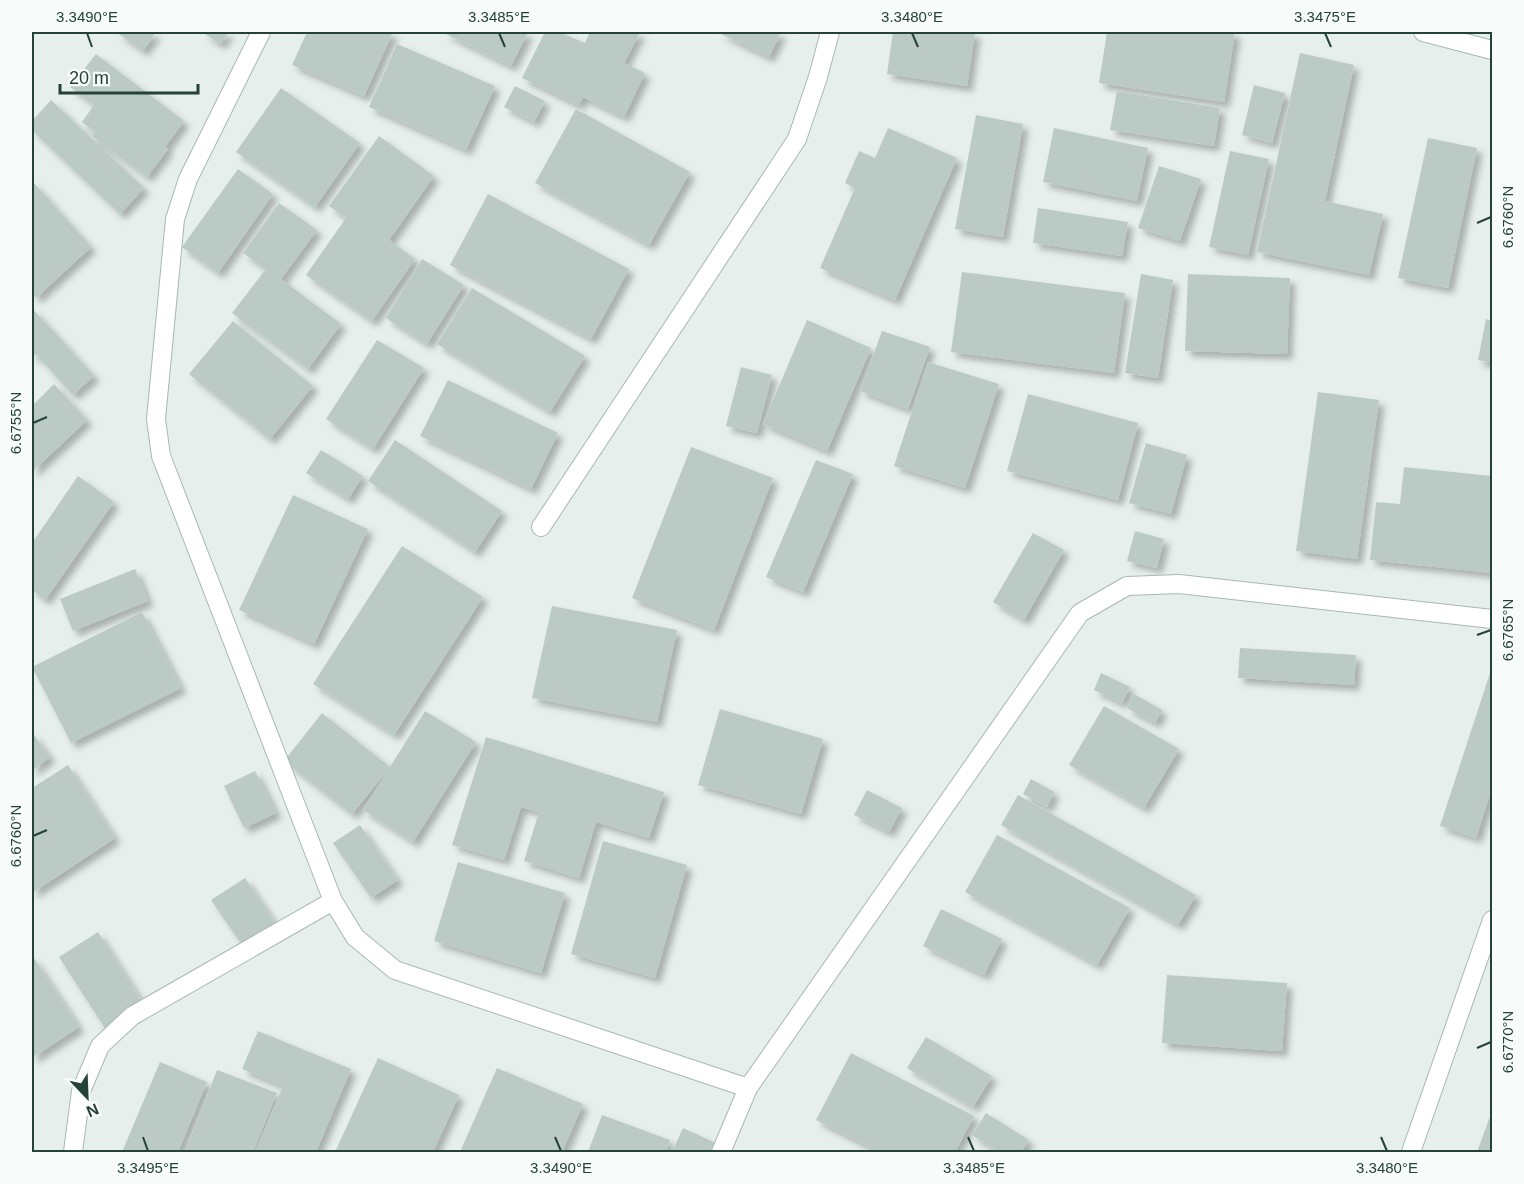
<svg xmlns="http://www.w3.org/2000/svg" width="1524" height="1184" font-family="Arial,sans-serif">
  <style>
    .building { fill: #bbcac4; filter: url(#shadow) }
    .lines { fill: none; stroke-linecap: round; stroke-linejoin: round }
    .minor-casing { stroke: #a8b8b2; stroke-width: 20 }
    .minor { stroke: #fff; stroke-width: 18 }
    .ticks { fill: none; stroke: #24423a; stroke-width: 2 }
    .neatline { fill: none; stroke: #24423a; stroke-width: 2 }
    .ticks-label { font-size: 15px; text-anchor: middle; fill: #24423a }
  </style>
  <defs>
    <filter id="shadow"><feDropShadow dx="5.5" dy="5.5" stdDeviation="3" flood-color="#0004"/></filter>
  </defs>
  <rect width="100%" height="100%" fill="#e6efeb"/>
  <g class="building">
    <polygon points="116,32 156,32 143,51"/>
    <polygon points="202,32 229,32 220,44"/>
    <polygon points="307,32 393,32 364,96 292,65"/>
    <polygon points="442,32 528,32 511,66"/>
    <polygon points="545,32 559,32 585,43 590,32 640,32 624,63 645,73 624,117 583,97 579,105 522,78"/>
    <polygon points="717,32 781,32 769,57"/>
    <polygon points="893,32 975,32 967,86 887,74"/>
    <polygon points="1107,32 1235,32 1224,102 1099,83"/>
    <polygon points="397,44 495,86 466,150 369,107"/>
    <polygon points="1300,53 1354,65 1325,201 1383,214 1369,275 1257,252"/>
    <polygon points="96,54 184,121 165,147 168,149 147,177 92,136 95,132 82,122 94,105 70,87"/>
    <polygon points="1254,85 1285,93 1272,143 1242,135"/>
    <polygon points="515,86 545,101 534,122 504,107"/>
    <polygon points="281,88 360,143 315,207 236,152"/>
    <polygon points="1117,91 1220,108 1214,146 1110,130"/>
    <polygon points="51,100 144,188 120,214 32,130 32,121"/>
    <polygon points="576,109 690,172 649,245 535,183"/>
    <polygon points="976,115 1023,124 1003,237 955,229"/>
    <polygon points="888,128 957,158 895,300 820,268 855,188 845,183 859,151 875,158"/>
    <polygon points="1054,128 1148,148 1137,201 1043,182"/>
    <polygon points="379,136 434,176 389,240 415,259 372,321 306,275 346,218 329,206"/>
    <polygon points="1428,138 1477,148 1448,288 1398,278"/>
    <polygon points="1230,151 1269,159 1248,255 1209,247"/>
    <polygon points="1159,166 1201,179 1180,241 1138,228"/>
    <polygon points="238,169 273,194 218,273 182,247"/>
    <polygon points="32,181 91,247 36,298 32,293"/>
    <polygon points="488,194 629,269 591,339 450,265"/>
    <polygon points="279,203 317,230 281,279 341,324 308,369 232,313 266,269 243,253"/>
    <polygon points="1038,208 1128,222 1122,256 1033,243"/>
    <polygon points="422,259 464,285 427,344 386,318"/>
    <polygon points="962,272 1125,293 1114,373 951,352"/>
    <polygon points="1141,274 1173,280 1158,378 1125,373"/>
    <polygon points="1188,274 1290,278 1287,354 1185,351"/>
    <polygon points="472,288 585,356 550,412 437,344"/>
    <polygon points="32,308 94,376 73,395 36,354 32,359"/>
    <polygon points="1486,319 1492,321 1492,363 1478,360"/>
    <polygon points="807,320 871,348 827,451 763,424"/>
    <polygon points="233,321 313,386 270,439 189,374"/>
    <polygon points="882,331 930,347 908,409 860,391"/>
    <polygon points="377,340 424,368 373,449 326,419"/>
    <polygon points="928,362 999,384 965,488 894,466"/>
    <polygon points="741,367 772,375 757,433 726,426"/>
    <polygon points="448,380 558,433 531,489 420,436"/>
    <polygon points="54,384 87,420 32,472 32,406"/>
    <polygon points="1318,392 1379,400 1357,559 1296,551"/>
    <polygon points="1028,394 1138,423 1118,500 1007,471"/>
    <polygon points="395,440 502,511 475,552 368,481"/>
    <polygon points="1146,443 1187,455 1171,514 1129,503"/>
    <polygon points="691,447 773,478 714,630 632,598"/>
    <polygon points="321,450 363,476 348,499 306,473"/>
    <polygon points="816,460 853,474 803,592 766,577"/>
    <polygon points="1404,467 1492,476 1492,573 1370,560 1376,502 1400,504"/>
    <polygon points="78,476 114,502 45,600 32,590 32,543"/>
    <polygon points="293,495 368,529 314,644 239,610"/>
    <polygon points="1135,531 1164,539 1157,568 1127,561"/>
    <polygon points="1033,533 1064,550 1024,620 993,602"/>
    <polygon points="402,546 483,597 394,735 313,684"/>
    <polygon points="135,569 148,601 73,631 60,599"/>
    <polygon points="552,606 677,630 657,722 532,698"/>
    <polygon points="142,612 181,688 71,743 32,667"/>
    <polygon points="1240,648 1356,655 1354,685 1238,678"/>
    <polygon points="1101,673 1130,687 1122,703 1094,690"/>
    <polygon points="1490,673 1492,674 1492,788 1476,838 1440,826"/>
    <polygon points="1134,694 1162,710 1155,723 1127,708"/>
    <polygon points="1104,706 1179,749 1144,808 1069,765"/>
    <polygon points="720,709 823,739 801,814 698,785"/>
    <polygon points="425,711 476,742 413,842 363,810"/>
    <polygon points="322,713 390,767 352,814 284,761"/>
    <polygon points="32,732 50,757 32,771"/>
    <polygon points="486,737 664,792 649,838 596,822 579,878 524,861 539,812 521,807 504,860 452,845"/>
    <polygon points="68,765 115,838 32,893 32,788"/>
    <polygon points="255,771 276,813 244,828 224,786"/>
    <polygon points="1031,779 1054,792 1047,807 1023,794"/>
    <polygon points="867,790 902,808 889,832 854,815"/>
    <polygon points="1018,795 1196,895 1178,925 1001,825"/>
    <polygon points="360,825 398,880 371,898 333,843"/>
    <polygon points="997,835 1130,908 1097,965 965,892"/>
    <polygon points="603,841 687,865 655,978 571,954"/>
    <polygon points="458,862 565,893 541,973 434,941"/>
    <polygon points="245,878 275,923 242,945 211,900"/>
    <polygon points="941,909 1002,939 984,975 923,946"/>
    <polygon points="98,932 144,1005 106,1030 59,957"/>
    <polygon points="32,955 79,1027 32,1058"/>
    <polygon points="1167,975 1287,983 1282,1051 1162,1043"/>
    <polygon points="258,1031 351,1069 316,1152 255,1152 283,1086 242,1069"/>
    <polygon points="926,1037 992,1076 973,1107 907,1068"/>
    <polygon points="851,1053 974,1116 955,1152 880,1152 816,1120"/>
    <polygon points="378,1058 459,1095 433,1152 335,1152"/>
    <polygon points="160,1062 207,1082 178,1152 122,1152"/>
    <polygon points="497,1068 583,1104 562,1152 460,1152"/>
    <polygon points="217,1070 277,1093 253,1152 185,1152"/>
    <polygon points="1492,1111 1492,1152 1477,1152"/>
    <polygon points="986,1113 1029,1140 1021,1152 999,1152 972,1135"/>
    <polygon points="602,1115 670,1140 666,1152 588,1152"/>
    <polygon points="683,1128 718,1144 715,1152 672,1152"/>
  </g>
  <g class="lines">
    <defs>
      <g id="minor">
        <polyline points="261,32 188,179 175,219 156,419 161,456 333,901 355,937 395,970 748,1088"/>
        <polyline points="1423,32 1492,50"/>
        <polyline points="541,527 797,139 818,77 830,32"/>
        <polyline points="73,1152 81,1091 100,1046 132,1016 333,901"/>
        <polyline points="721,1152 748,1088 1080,613 1127,586 1179,584 1492,619"/>
        <polyline points="1411,1152 1492,920"/>
      </g>
    </defs>
    <use href="#minor" class="minor-casing"/>
    <use href="#minor" class="minor"/>
  </g>
  <path class="ticks" d="M 87,33 L 92,47M 499,33 L 505,47M 912,33 L 918,47M 1325,33 L 1331,47M 1477,223 L 1491,217M 33,423 L 47,417M 1477,635 L 1491,630M 33,836 L 47,830M 1477,1048 L 1491,1042M 143,1137 L 148,1151M 555,1137 L 561,1151M 968,1137 L 974,1151M 1381,1137 L 1387,1151"/>
  <rect width="1524" height="1184" fill="none" stroke="#f7fbf9" stroke-width="66"/>
  <g transform="translate(87 1097) rotate(157)" stroke="#f7fbf9" stroke-width="4.5" paint-order="stroke">
  <path d="M0-4.5L10 22L0 15L-10 22Z" fill="#24423a"/>
  <text y="-9" font-size="16" font-weight="bold" text-anchor="middle" fill="#24423a">N</text>
  </g>
  <path d="M60 84v9h138v-9" fill="none" stroke="#24423a" stroke-width="3"/>
  <text x="69" y="84" font-size="18" fill="#24423a" stroke="#f7fbf9" stroke-width="4.5" paint-order="stroke">20 m</text>
  <rect x="33" y="33" width="1458" height="1118" class="neatline"/>
  <g class="ticks-label">
    <text x="87" y="22">3.3490°E</text>
    <text x="499" y="22">3.3485°E</text>
    <text x="912" y="22">3.3480°E</text>
    <text x="1325" y="22">3.3475°E</text>
    <text transform="translate(1508 217) rotate(-90)" y="5">6.6760°N</text>
    <text transform="translate(16 423) rotate(-90)" y="5">6.6755°N</text>
    <text transform="translate(1508 630) rotate(-90)" y="5">6.6765°N</text>
    <text transform="translate(16 836) rotate(-90)" y="5">6.6760°N</text>
    <text transform="translate(1508 1042) rotate(-90)" y="5">6.6770°N</text>
    <text x="148" y="1173">3.3495°E</text>
    <text x="561" y="1173">3.3490°E</text>
    <text x="974" y="1173">3.3485°E</text>
    <text x="1387" y="1173">3.3480°E</text>
  </g>
</svg>
